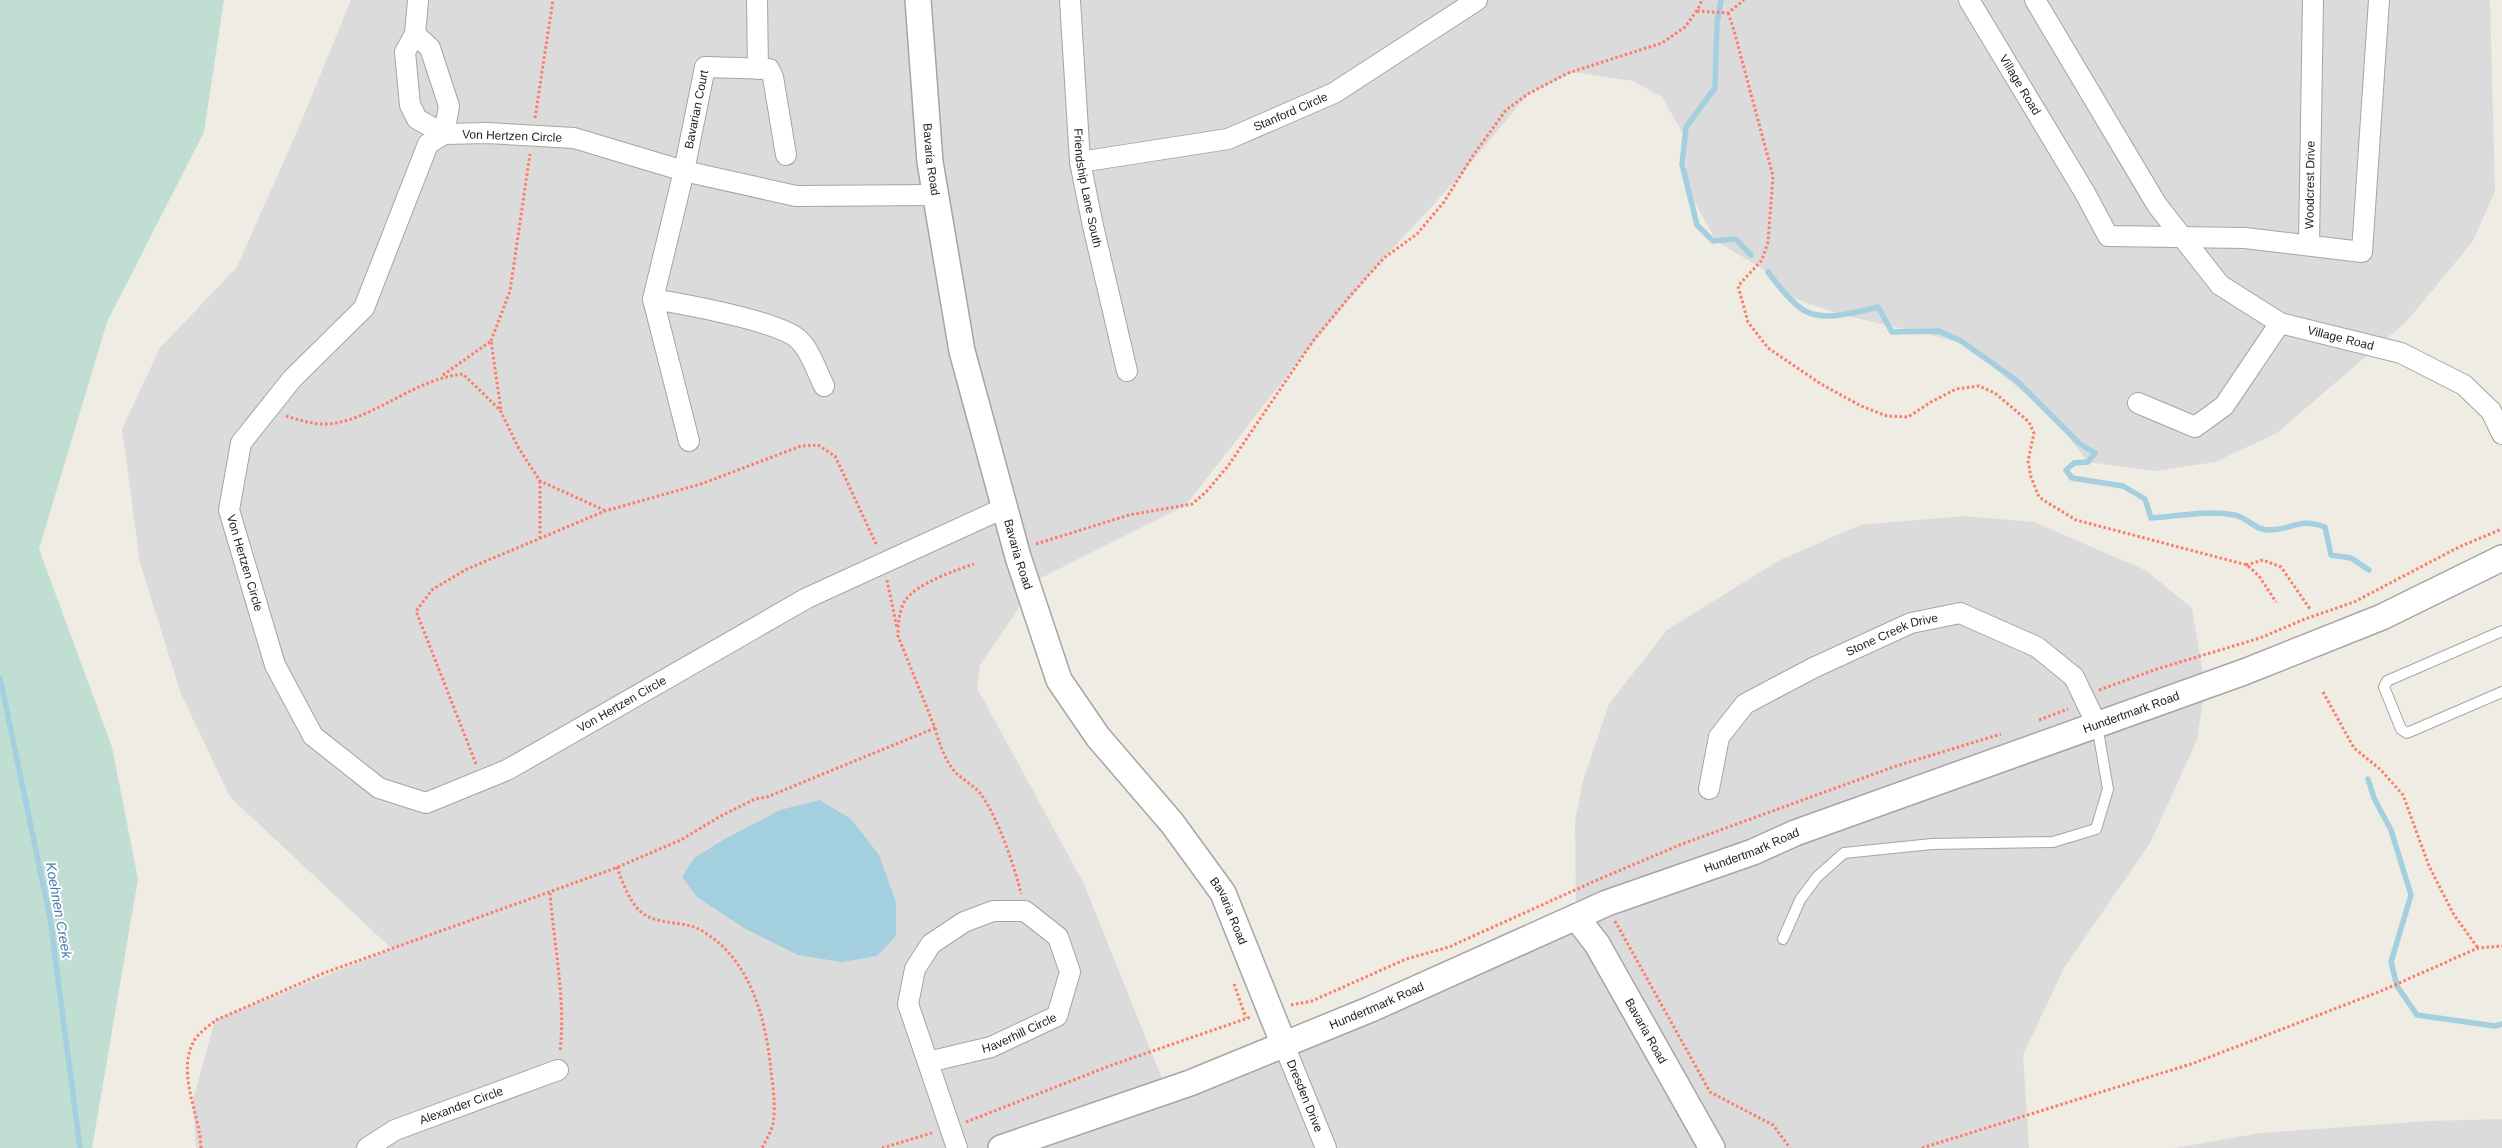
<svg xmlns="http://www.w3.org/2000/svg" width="2502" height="1148" font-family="Helvetica,sans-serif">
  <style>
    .residential { fill: #dcdbdb }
    .wetland { fill: #c0ded1 }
    .water { fill: #a3cfde }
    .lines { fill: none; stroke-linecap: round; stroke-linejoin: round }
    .stream { stroke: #a3cfde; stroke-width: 5.5 }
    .service-casing { stroke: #a5a5a5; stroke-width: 12 }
    .minor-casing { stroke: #a5a5a5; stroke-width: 22 }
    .tertiary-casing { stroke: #a5a5a5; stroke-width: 28 }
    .path { stroke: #fd7b67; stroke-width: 3; stroke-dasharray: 2.5 2.5; stroke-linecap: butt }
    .service { stroke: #fff; stroke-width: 10 }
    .minor { stroke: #fff; stroke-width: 20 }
    .tertiary { stroke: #fff; stroke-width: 25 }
    .labels { text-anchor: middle; stroke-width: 4; stroke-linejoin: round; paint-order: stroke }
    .street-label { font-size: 12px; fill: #1e1e1e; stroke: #fff }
    .water-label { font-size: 14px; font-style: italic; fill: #4879b0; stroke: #fff }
  </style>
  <rect width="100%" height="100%" fill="#efece4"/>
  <g class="residential">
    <polygon points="351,0 2490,0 2495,191 2473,241 2408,320 2277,433 2215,462 2155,471 2088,462 2052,416 1964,343 1839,314 1790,297 1768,272 1716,241 1687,188 1685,137 1662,97 1633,81 1573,72 1528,94 1459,177 1384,258 1300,359 1186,505 1027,585 1017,611 980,665 977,688 1084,884 1167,1091 1576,917 1575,821 1583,781 1609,704 1667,630 1778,561 1860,525 1964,516 2034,522 2147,571 2192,608 2205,686 2197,740 2150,843 2064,968 2023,1055 2029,1148 196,1148 193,1100 215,1020 392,949 230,797 181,694 140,563 122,429 160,348 237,267 299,127"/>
    <polygon points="2502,1119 2502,1148 2175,1148 2260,1133 2429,1121"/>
  </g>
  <polygon class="wetland" points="0,0 224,0 204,132 107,322 39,549 112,747 138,879 92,1148 0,1148"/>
  <polygon class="water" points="820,800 851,819 879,855 896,902 896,936 877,956 842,962 798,955 744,928 697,897 682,877 694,858 725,839 780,810"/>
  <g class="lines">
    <g class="stream">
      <polyline points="1721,0 1717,23 1715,88 1686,127 1682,164 1697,225 1713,241 1736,239 1751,255"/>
      <path d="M 1768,272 C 1778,285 1791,303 1805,311 C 1826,322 1857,312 1878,307 L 1892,332 L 1939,331 L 1961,341 L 2016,380 L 2080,444 L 2095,453 L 2088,462 L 2074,463 L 2066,470 L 2072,478 L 2123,486 L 2145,499 L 2151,518 C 2178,516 2208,510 2235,515 C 2248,518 2255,530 2269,530 C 2294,530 2297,517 2325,527 L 2331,555 L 2351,558 L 2369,570"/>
      <polyline points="0,678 50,918 80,1148"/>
      <polyline points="2368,779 2374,798 2391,830 2411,895 2391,962 2397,986 2417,1015 2495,1026 2502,1024"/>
    </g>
    <defs>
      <g id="service">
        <polyline points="2502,631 2387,681 2384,687 2401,729 2407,733 2502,692"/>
        <polyline points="1783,939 1800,900 1817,877 1844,853 1932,844 2053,842 2096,829 2108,789 2097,725"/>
      </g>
      <g id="minor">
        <polyline points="757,0 758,69"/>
        <path id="s1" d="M 1070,0 L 1080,162 L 1093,226 L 1127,371"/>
        <path id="s2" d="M 1969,0 L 2085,193 L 2108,236 L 2245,238 L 2362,252 L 2379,0"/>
        <path id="s3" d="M 2035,0 L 2157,205 L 2220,285 L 2280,323 L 2401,353 L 2464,385 L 2491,411 L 2502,434"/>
        <polyline points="415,34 430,48 449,106 444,134 417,119 410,105 405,52 415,34 418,0"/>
        <path id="s4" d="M 1080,162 L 1228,139 L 1334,93 L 1477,0"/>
        <path id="s5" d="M 935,195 L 796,196 L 684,171 L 574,138 L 487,133 L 444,134 L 428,144 L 364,308 L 292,379 L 241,443 L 229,510 L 275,665 L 313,736 L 379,788 L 426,803 L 507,770 L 807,598 L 1004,508"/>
        <path id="s6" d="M 2309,244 L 2313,0"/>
        <path d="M 653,299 C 683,304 778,321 798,339 C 810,349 817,372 824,386"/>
        <polyline points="2138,403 2195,427 2224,406 2280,323"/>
        <path id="s7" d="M 689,441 L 653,299 L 684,171 L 705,67 L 769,69 L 773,77 L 786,155"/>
        <path id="s8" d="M 1709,789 L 1719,737 L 1745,704 L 1813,668 L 1911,623 L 1960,613 L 2037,647 L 2074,677 L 2097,725"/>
        <path id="s9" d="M 1284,1045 L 1326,1148"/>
        <path id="s10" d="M 928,1062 L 991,1047 L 1057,1016 L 1070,972 L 1058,937 L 1025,911 L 993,911 L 964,922 L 931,944 L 915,969 L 908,1004 L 957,1148"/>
        <path id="s11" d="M 367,1148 L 395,1130 L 558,1070"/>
      </g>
      <g id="tertiary">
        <path id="s12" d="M 918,0 L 930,162 L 962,351 L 1018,557 L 1059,680 L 1098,737 L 1172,823 L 1223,893 L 1284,1045"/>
        <path id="s13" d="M 1576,917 L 1597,944 L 1712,1148"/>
        <path id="s14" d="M 1001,1148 L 1190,1083 L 1371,1009 L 1607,903 L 1753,852 L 1795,833 L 2244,672 L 2382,617 L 2502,558"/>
      </g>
    </defs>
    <use href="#service" class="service-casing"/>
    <use href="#minor" class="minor-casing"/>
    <use href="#tertiary" class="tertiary-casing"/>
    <g class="path">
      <polyline points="1697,11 1728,13 1744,0"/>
      <polyline points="1728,13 1733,27 1773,176 1768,242 1762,260 1738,286 1748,322 1768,348 1821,384 1861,406 1887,416 1908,417 1931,402 1956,389 1979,386 1995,393 2029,422 2034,433 2028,461 2031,477 2039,497 2048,503 2076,520 2247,565 2259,576 2276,602"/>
      <polyline points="535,118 553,0"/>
      <polyline points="491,341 510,291 530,154"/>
      <polyline points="443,375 491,341 501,410"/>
      <path d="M 286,416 C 300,420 314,425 328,424 C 374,420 413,379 463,374 L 500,410 L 518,447 L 540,481 L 604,510"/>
      <polyline points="540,481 540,538"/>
      <polyline points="1036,544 1129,515 1192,504 1206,492 1228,466 1313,341 1350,296 1384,258 1417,234 1444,202 1472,157 1506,110 1528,94 1568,73 1662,43 1685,27 1698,9 1702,0"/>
      <polyline points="2246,565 2263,560 2281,567 2310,609"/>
      <polyline points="887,580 897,628"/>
      <polyline points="2099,690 2157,669 2260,638 2305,619 2354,602 2459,547 2502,529"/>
      <polyline points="2323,692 2354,748 2381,770 2403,795 2429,866 2454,915 2478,948"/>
      <polyline points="2039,720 2068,709"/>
      <path d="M 935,728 C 939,743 945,761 956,773 C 963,780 973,785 980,793 C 997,815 1015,867 1021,894"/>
      <polyline points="476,764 416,611 433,589 467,569 605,511 701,484 801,446 818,445 835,456 877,546"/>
      <path d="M 617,867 C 623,884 632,910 649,917 C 666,925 688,921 704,932 C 751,961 766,1019 771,1071 C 773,1088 776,1106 773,1124 C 771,1132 766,1140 762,1148"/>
      <path d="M 550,893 C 554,946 566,999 560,1052"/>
      <polyline points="1615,921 1710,1092 1773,1125 1790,1148"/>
      <polyline points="1234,984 1246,1018"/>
      <polyline points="1291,1005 1312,1001 1406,959 1449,947 1597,880 1682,844 1896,766 2001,734"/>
      <polyline points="966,1122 1112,1065 1251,1017"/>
      <path d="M 201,1148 C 200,1115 178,1077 192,1045 C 196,1034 208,1027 216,1020 L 324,973 L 613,869 L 681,840 L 719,817 L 755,799 L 767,797 L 935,728 L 898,636 C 898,626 899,610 905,601 C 915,584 956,570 974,564"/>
      <polyline points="882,1148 932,1133"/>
      <polyline points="1922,1148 2194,1063 2381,991 2478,948 2502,946"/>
    </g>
    <use href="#service" class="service"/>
    <use href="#minor" class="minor"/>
    <use href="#tertiary" class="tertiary"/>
  </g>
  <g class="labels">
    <g class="street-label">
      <text dy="4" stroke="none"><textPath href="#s2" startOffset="99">Village Road</textPath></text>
      <text dy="4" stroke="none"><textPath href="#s7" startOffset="341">Bavarian Court</textPath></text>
      <text dy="4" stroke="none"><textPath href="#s4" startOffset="218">Stanford Circle</textPath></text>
      <text transform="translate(512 136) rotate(2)" y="4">Von Hertzen Circle</text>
      <text dy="4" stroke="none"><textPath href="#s12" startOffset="160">Bavaria Road</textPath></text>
      <text dy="4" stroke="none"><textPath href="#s6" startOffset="59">Woodcrest Drive</textPath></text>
      <text dy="4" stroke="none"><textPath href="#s1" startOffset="189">Friendship Lane South</textPath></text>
      <text dy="4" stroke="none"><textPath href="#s3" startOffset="474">Village Road</textPath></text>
      <text dy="4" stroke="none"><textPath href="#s12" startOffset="565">Bavaria Road</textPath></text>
      <text dy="4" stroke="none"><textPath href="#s5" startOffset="1000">Von Hertzen Circle</textPath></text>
      <text dy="4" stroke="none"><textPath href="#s8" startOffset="258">Stone Creek Drive</textPath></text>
      <text dy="4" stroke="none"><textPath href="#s5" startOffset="1540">Von Hertzen Circle</textPath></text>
      <text dy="4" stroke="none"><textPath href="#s14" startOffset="1212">Hundertmark Road</textPath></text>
      <text dy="4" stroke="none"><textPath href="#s14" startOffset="808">Hundertmark Road</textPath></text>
      <text dy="4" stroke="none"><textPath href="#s12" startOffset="985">Bavaria Road</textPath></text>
      <text dy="4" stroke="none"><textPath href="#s14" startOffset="402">Hundertmark Road</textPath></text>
      <text dy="4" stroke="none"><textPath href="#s10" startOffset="96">Haverhill Circle</textPath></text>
      <text dy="4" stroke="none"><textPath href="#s13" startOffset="134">Bavaria Road</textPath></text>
      <text dy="4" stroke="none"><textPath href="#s9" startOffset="55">Dresden Drive</textPath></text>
      <text dy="4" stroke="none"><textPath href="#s11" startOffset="104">Alexander Circle</textPath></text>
    </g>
    <g class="water-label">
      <text transform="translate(59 910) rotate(80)" y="5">Koehnen Creek</text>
    </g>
  </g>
</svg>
